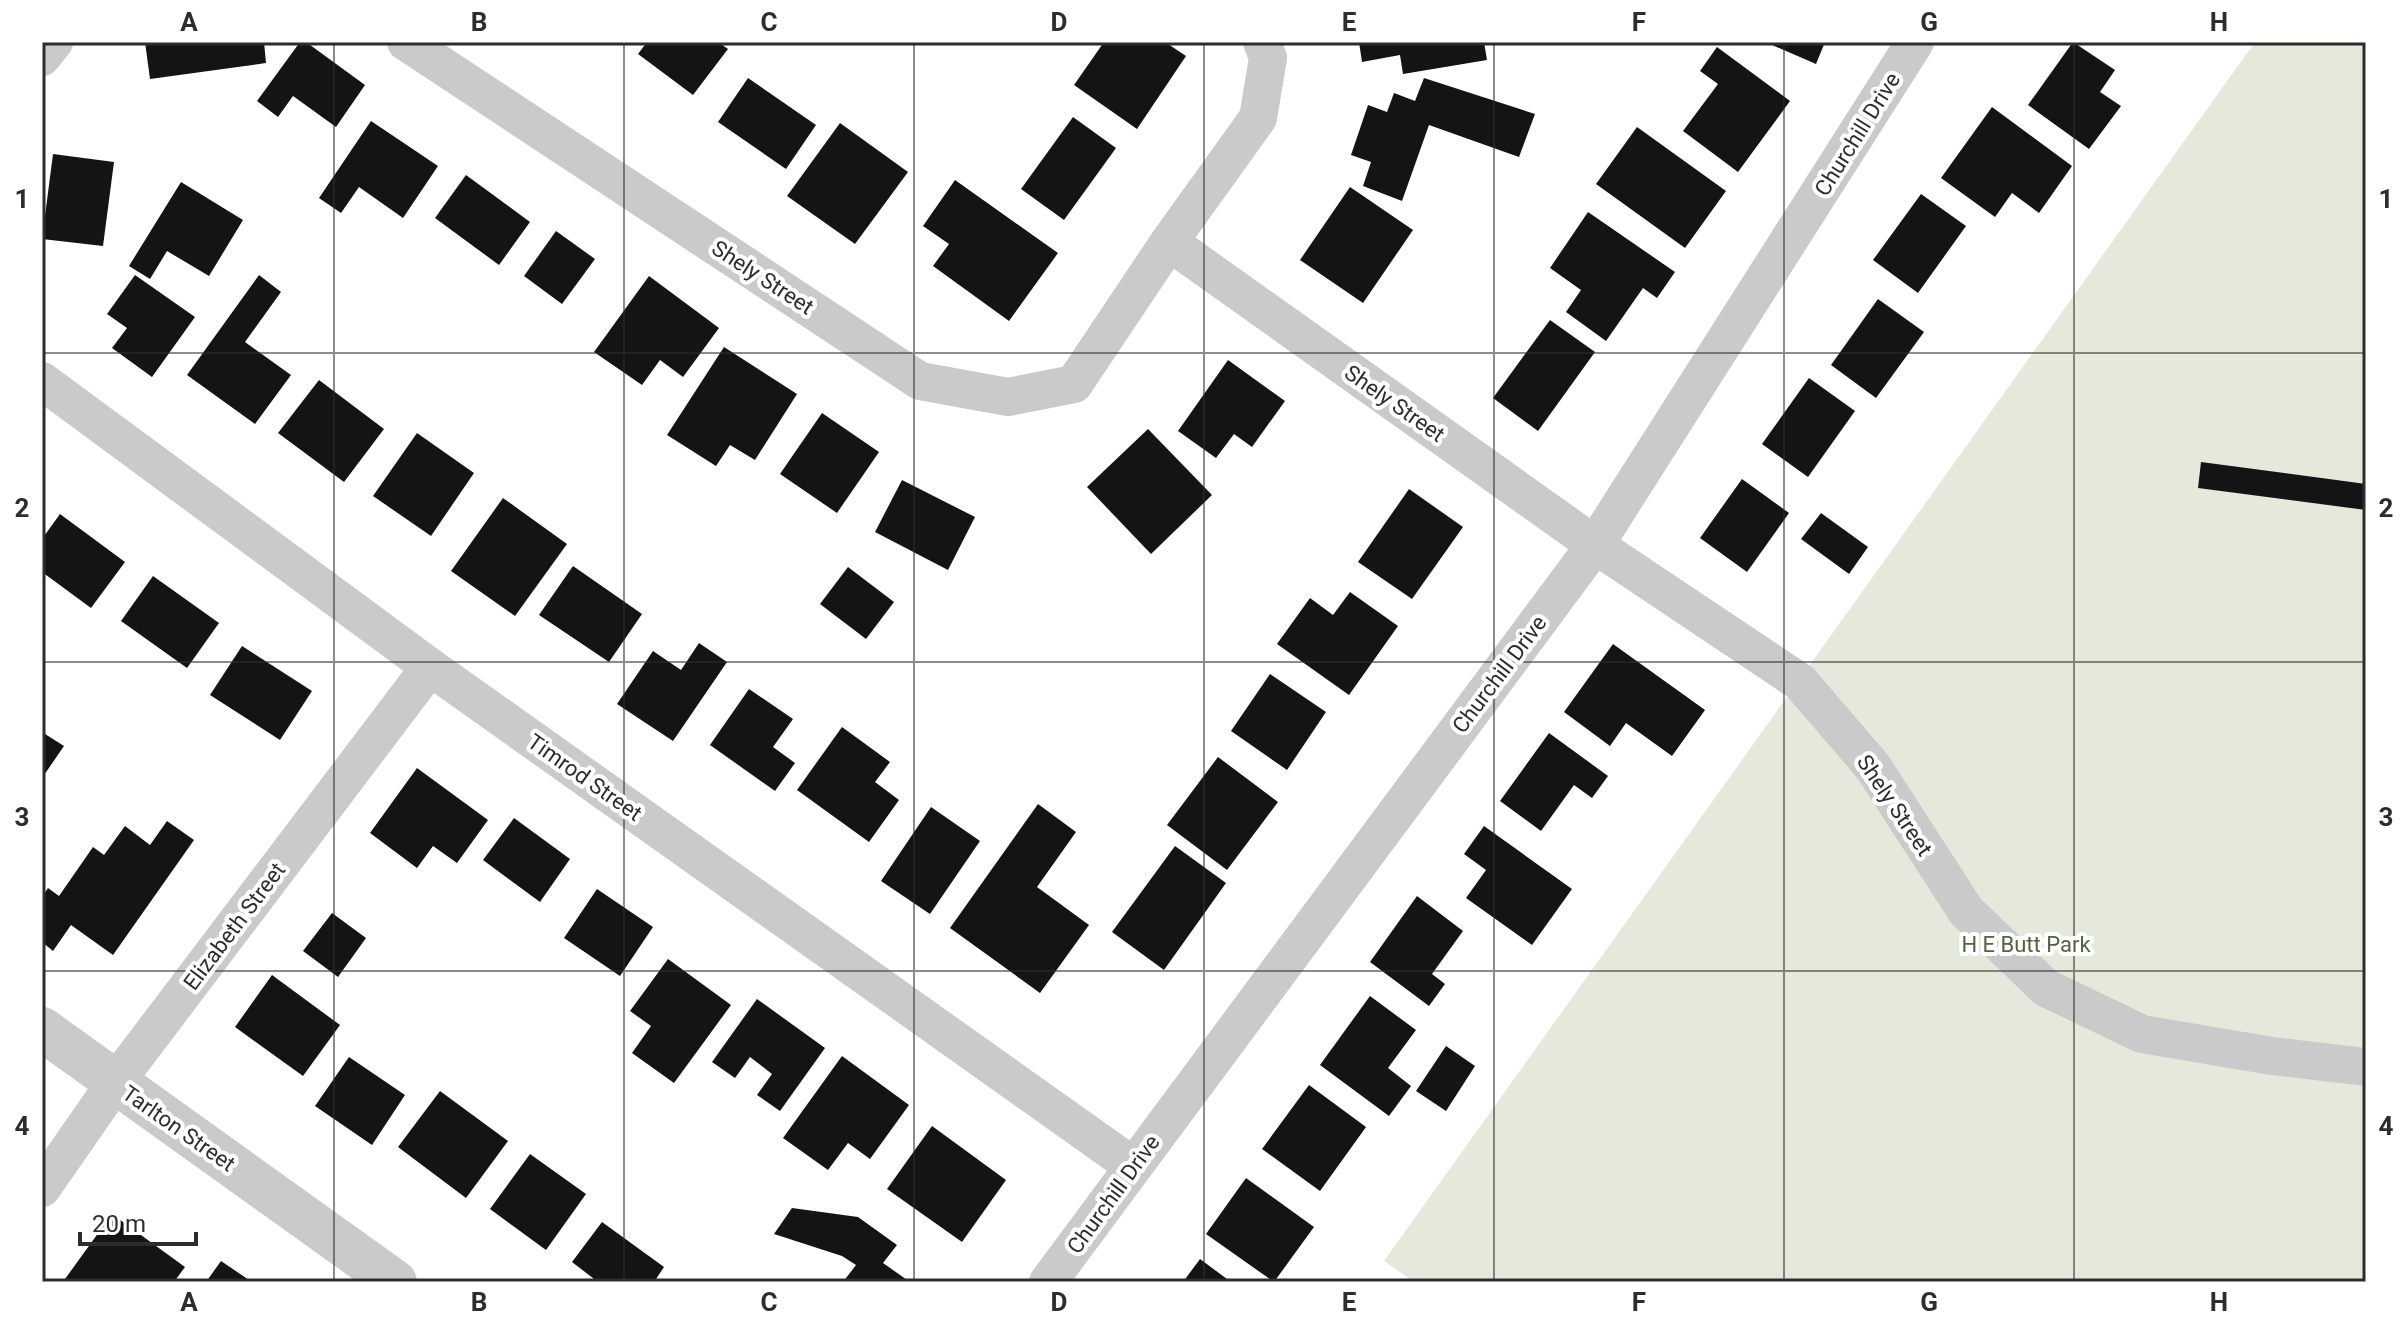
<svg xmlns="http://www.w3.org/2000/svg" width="2408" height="1324" font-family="Roboto,sans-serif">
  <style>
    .green { fill: #e4e9dc }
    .building { fill: #141414 }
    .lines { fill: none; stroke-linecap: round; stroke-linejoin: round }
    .minor { stroke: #cacaca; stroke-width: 38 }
    .tertiary { stroke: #cacaca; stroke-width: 44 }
    .grid { fill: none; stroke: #2d2d2d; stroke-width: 2; stroke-opacity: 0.55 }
    .labels { text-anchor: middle; stroke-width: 8; stroke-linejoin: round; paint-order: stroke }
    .street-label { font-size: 22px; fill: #2d2d2d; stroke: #fff }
    .park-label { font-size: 22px; fill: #526440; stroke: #fff }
    .neatline { fill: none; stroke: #2d2d2d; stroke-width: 3 }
    .grid-label { font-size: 26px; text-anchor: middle; font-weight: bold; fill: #2d2d2d }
  </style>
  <rect width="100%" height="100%" fill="#fff"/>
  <polygon class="green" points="2255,42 2366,42 2366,1282 1414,1282 1384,1261"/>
  <g class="building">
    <polygon points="145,42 264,42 266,63 150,79"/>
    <polygon points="300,42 306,42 365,85 336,127 293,96 278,117 257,101"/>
    <polygon points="647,42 718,42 728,49 693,95 638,54"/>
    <polygon points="1104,42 1165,42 1186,56 1137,129 1074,85"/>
    <polygon points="1359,42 1484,42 1487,60 1403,74 1400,55 1362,62"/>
    <polygon points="1765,42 1825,42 1816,64"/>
    <polygon points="2073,42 2115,70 2100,92 2121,106 2089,149 2028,105"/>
    <polygon points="1717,47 1790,101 1738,172 1683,131 1718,84 1700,71"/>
    <polygon points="748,78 816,125 786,169 718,122"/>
    <polygon points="1424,78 1535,114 1519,157 1429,125 1402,201 1363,186 1371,162 1351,155 1368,105 1387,112 1394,93 1415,101"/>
    <polygon points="1992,107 2072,166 2039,213 2012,193 1995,217 1941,178"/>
    <polygon points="1073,117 1116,148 1064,220 1021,189"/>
    <polygon points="371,121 438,166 403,218 359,187 341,213 319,198"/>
    <polygon points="840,123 908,172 855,244 787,196"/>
    <polygon points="1637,127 1726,191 1685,248 1596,184"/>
    <polygon points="53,154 114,162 103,246 42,239"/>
    <polygon points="466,175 530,222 499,265 435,218"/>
    <polygon points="955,180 1058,253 1009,321 933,266 949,244 923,226"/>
    <polygon points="181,182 243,220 209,276 167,251 150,279 129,266"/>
    <polygon points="1350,187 1413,230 1363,303 1300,260"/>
    <polygon points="1921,194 1966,226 1918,293 1873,260"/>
    <polygon points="1588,212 1675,272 1657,298 1643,288 1606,341 1566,312 1581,290 1550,268"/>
    <polygon points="556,231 595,259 562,304 524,276"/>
    <polygon points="135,275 195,317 152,377 112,348 127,328 107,314"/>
    <polygon points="259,275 281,292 245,342 291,375 255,424 187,375"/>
    <polygon points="649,276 719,328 683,377 660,360 642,385 594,352"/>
    <polygon points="1878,299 1924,332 1876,398 1831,365"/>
    <polygon points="1550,320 1595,352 1538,431 1493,398"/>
    <polygon points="724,347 797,394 755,460 730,445 716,466 667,435"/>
    <polygon points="1228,360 1285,401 1252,447 1234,434 1216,458 1178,431"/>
    <polygon points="1809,378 1855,411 1808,477 1762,444"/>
    <polygon points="319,380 384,429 344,482 278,433"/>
    <polygon points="822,413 879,452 837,513 780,474"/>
    <polygon points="1148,429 1212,495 1151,554 1087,487"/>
    <polygon points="417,433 474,473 431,536 373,496"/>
    <polygon points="2201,462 2366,484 2366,510 2198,488"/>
    <polygon points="1742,479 1789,513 1747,572 1700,538"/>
    <polygon points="902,480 975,517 948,570 875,532"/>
    <polygon points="1409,489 1463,527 1412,599 1358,562"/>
    <polygon points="503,498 567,544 515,616 451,571"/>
    <polygon points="1821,513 1868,547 1849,574 1801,539"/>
    <polygon points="60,514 125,562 91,608 42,572 42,539"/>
    <polygon points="573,566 642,614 609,662 539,615"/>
    <polygon points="848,567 894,602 866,639 820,604"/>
    <polygon points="153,576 219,623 187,668 121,621"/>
    <polygon points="1350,592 1398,626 1349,695 1277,644 1310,598 1333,615"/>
    <polygon points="699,643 727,662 673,741 617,704 653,651 681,670"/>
    <polygon points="1613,644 1705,710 1672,756 1626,723 1610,746 1564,712"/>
    <polygon points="242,646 312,691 280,740 210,695"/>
    <polygon points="1270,674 1326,712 1287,770 1231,731"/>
    <polygon points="749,689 793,719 773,747 795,763 775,791 710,745"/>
    <polygon points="842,727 890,762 875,782 899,800 869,842 797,790"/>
    <polygon points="1549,733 1608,776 1592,798 1574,785 1541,831 1500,801"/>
    <polygon points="45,734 64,746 42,778 42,739"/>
    <polygon points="1218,757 1278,802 1227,870 1167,825"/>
    <polygon points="417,768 488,820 457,863 433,846 417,868 370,833"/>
    <polygon points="1038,804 1076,832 1037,887 1089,925 1040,993 950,928"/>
    <polygon points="931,807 980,841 930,914 881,881"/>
    <polygon points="514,818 570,859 540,902 483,860"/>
    <polygon points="167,821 194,840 113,955 71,925 53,951 42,942 42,897 48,888 59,896 93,847 104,855 125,826 150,845"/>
    <polygon points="1484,826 1572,889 1532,945 1466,898 1486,870 1464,854"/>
    <polygon points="1175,846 1226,883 1164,970 1112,932"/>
    <polygon points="597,889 653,927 620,976 564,938"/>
    <polygon points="1417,896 1463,931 1432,974 1445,984 1429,1006 1370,962"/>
    <polygon points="332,913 366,938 338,977 303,951"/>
    <polygon points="668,959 731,1005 674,1083 632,1053 651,1026 630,1011"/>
    <polygon points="272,975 340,1025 303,1076 235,1027"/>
    <polygon points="1370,996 1416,1030 1388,1068 1411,1086 1389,1116 1320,1065"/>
    <polygon points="757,999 825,1048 780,1111 757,1095 772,1074 750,1057 735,1078 712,1062"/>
    <polygon points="1446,1046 1475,1066 1446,1111 1416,1091"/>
    <polygon points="842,1056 909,1105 870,1159 848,1143 828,1170 783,1138"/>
    <polygon points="349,1057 405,1095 372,1145 315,1106"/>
    <polygon points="1309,1085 1366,1127 1320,1191 1262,1149"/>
    <polygon points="440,1091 508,1141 466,1198 398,1147"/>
    <polygon points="932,1126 1006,1180 962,1242 887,1189"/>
    <polygon points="530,1154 586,1194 546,1250 490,1209"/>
    <polygon points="1246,1178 1314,1227 1274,1282 1206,1234"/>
    <polygon points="792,1208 858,1217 897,1245 883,1263 910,1282 843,1282 856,1265 842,1256 774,1234"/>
    <polygon points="112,1214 185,1267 174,1282 65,1279"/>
    <polygon points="602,1222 664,1267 654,1282 598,1282 572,1262"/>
    <polygon points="1200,1259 1231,1282 1183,1282"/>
    <polygon points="221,1261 252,1282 206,1282"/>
  </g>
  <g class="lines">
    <g class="minor">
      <polyline points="406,42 920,381 1008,397 1074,384 1169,242 1258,118 1268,58 1262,42"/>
      <polyline points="42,57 54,42"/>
      <polyline points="1169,242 1595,545 1800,682 1873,767 1966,911 2046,988 2142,1034 2272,1056 2366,1067"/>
      <polyline points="42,381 430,667 1133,1166"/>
      <polyline points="42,1188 115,1083 430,667"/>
      <polyline points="1048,1282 1595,545 1915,42"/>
    </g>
    <polyline class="tertiary" points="42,1029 395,1282"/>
  </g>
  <path class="grid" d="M 334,42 L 334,1282M 624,42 L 624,1282M 914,42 L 914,1282M 1204,42 L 1204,1282M 1494,42 L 1494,1282M 1784,42 L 1784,1282M 2074,42 L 2074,1282M 42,353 L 2366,353M 42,662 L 2366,662M 42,971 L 2366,971"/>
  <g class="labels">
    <g class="street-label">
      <text transform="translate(1857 134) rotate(-58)" y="8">Churchill Drive</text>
      <text transform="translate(763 277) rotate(33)" y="8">Shely Street</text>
      <text transform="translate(1395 403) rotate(35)" y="8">Shely Street</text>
      <text transform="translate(1499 674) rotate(-53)" y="8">Churchill Drive</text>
      <text transform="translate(585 777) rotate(35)" y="8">Timrod Street</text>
      <text transform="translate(1895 805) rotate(56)" y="8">Shely Street</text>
      <text transform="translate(234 926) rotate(-53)" y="8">Elizabeth Street</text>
      <text transform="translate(179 1128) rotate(35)" y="8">Tarlton Street</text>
      <text transform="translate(1113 1194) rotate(-54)" y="8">Churchill Drive</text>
    </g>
    <g class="park-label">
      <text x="2026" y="952">H E Butt Park</text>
    </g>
  </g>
  <rect width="2408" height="1324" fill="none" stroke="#ffffff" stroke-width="88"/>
  <path d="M80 1232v12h116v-12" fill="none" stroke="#2d2d2d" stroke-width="4"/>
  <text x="92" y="1232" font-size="24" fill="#2d2d2d" stroke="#ffffff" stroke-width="6" paint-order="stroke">20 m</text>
  <rect x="44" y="44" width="2320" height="1236" class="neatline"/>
  <g class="grid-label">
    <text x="189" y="31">A</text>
    <text x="479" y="31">B</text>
    <text x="769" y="31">C</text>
    <text x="1059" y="31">D</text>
    <text x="1349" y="31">E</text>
    <text x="1639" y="31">F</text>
    <text x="1929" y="31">G</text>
    <text x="2219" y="31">H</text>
    <text x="22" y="208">1</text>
    <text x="2386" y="208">1</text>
    <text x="22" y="517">2</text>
    <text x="2386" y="517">2</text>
    <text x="22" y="826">3</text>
    <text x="2386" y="826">3</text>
    <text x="22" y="1135">4</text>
    <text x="2386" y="1135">4</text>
    <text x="189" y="1311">A</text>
    <text x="479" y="1311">B</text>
    <text x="769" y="1311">C</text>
    <text x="1059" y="1311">D</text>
    <text x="1349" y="1311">E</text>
    <text x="1639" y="1311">F</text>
    <text x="1929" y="1311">G</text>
    <text x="2219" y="1311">H</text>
  </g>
</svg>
